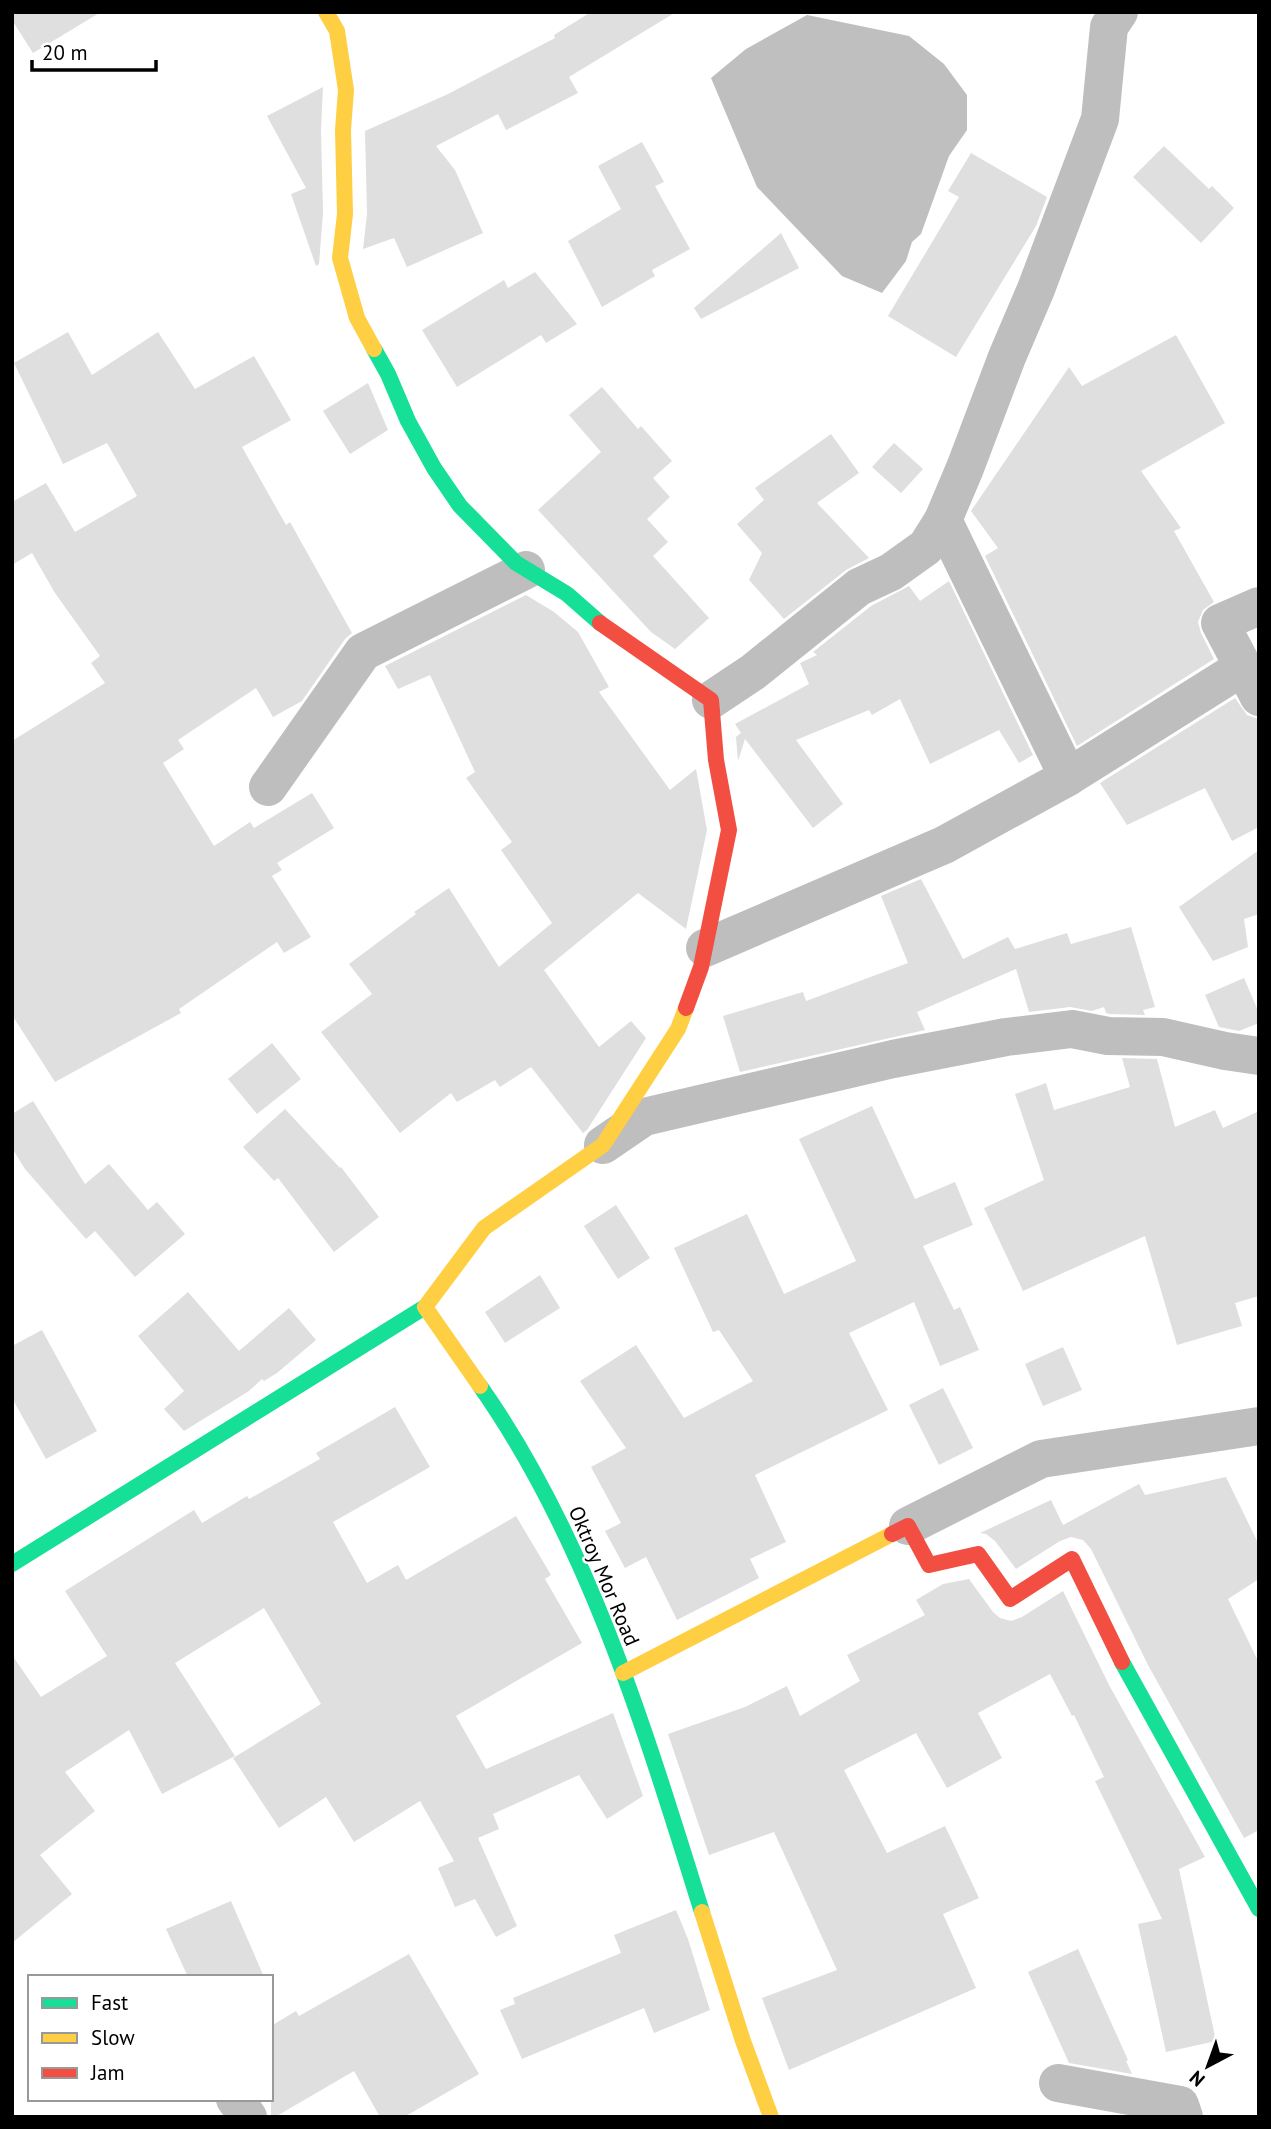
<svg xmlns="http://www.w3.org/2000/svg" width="1271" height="2129" font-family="'PT Sans',sans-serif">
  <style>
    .water { fill: #bfbfbf }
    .building { fill: #dfdfdf }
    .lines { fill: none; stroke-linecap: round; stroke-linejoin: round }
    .street { stroke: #bebebe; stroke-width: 38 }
    .fast { stroke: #16e098; stroke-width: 16 }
    .slow { stroke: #ffcf43; stroke-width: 16 }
    .jam { stroke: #f24e42; stroke-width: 16 }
    .labels { text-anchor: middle; stroke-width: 5; stroke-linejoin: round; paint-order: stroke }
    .street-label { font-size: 21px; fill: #000; stroke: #fff }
  </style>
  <rect width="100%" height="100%" fill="#fff"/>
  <polygon class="water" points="807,15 909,36 944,64 967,95 967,130 949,156 921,234 912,242 906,261 882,293 842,276 757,187 711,78 746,49"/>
  <g class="building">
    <polygon points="12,12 101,12 33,53 12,20"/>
    <polygon points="591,12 676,12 569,77 578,93 506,130 498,114 436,146 455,170 483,233 407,267 394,238 363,249 367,214 365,131 448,94 555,38 554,35"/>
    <polygon points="323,87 321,130 323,213 319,264 316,266 291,194 306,188 267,116"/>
    <polygon points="642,142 664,182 655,186 690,249 652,270 655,276 602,307 568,241 621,209 598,166"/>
    <polygon points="1164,146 1209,189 1212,186 1234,208 1201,243 1133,177"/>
    <polygon points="971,153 1047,197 1036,226 956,357 888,316 959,197 948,191"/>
    <polygon points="781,233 799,268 701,319 694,308"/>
    <polygon points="535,272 577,324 546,343 541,335 457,387 422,330 504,280 508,288"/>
    <polygon points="68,332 92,375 158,332 195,389 254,356 291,420 242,447 286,525 290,522 352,633 345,639 302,701 273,717 256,688 178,740 184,749 163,763 214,846 250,822 254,828 312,793 334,828 277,863 282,870 272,876 311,937 284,953 277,942 179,1009 181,1013 55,1082 12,1015 12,741 105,683 91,663 100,656 55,593 32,553 12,565 12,502 46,483 75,532 137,496 107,443 63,464 14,363"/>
    <polygon points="1176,335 1225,423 1141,471 1181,528 1174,531 1214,602 1203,610 1198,622 1201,633 1214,659 1077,746 985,556 998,548 971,511 1069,367 1082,386"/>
    <polygon points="368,383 388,430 350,454 323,411"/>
    <polygon points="602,387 638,429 641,426 672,461 653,478 670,497 647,519 668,542 653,556 709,618 675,649 651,632 538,510 601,452 569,415"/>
    <polygon points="831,434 859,473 817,503 869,558 846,570 784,619 749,580 762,553 737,524 764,500 755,488"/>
    <polygon points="894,443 923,469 901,493 872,467"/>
    <polygon points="949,581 1033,755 1019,763 999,730 930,764 900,699 872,715 869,710 796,740 843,804 813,828 745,739 738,761 736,737 741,733 735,724 809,684 800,663 817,655 813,652 871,606 909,586 920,601"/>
    <polygon points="526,595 554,612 578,632 609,687 599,692 670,790 696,769 707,830 686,929 638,893 544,970 599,1047 631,1021 646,1038 587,1130 583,1133 531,1067 500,1087 495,1080 457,1102 451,1093 400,1133 321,1032 372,994 349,964 416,914 414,912 449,888 499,967 552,923 501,850 512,842 466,778 475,772 430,675 398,689 385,666"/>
    <polygon points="1235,698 1247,715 1259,719 1259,827 1232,841 1205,788 1127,825 1100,783"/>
    <polygon points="1259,850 1259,914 1244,919 1248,947 1213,961 1179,907"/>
    <polygon points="921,879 963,959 1008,937 1015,949 1067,933 1071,944 1131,927 1155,1007 1143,1010 1145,1015 1110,1014 1106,1013 1104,1007 1092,1011 1070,1007 1029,1012 1016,969 917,1012 925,1030 740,1072 723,1016 803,992 806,1001 908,963 881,896"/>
    <polygon points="1244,978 1259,1013 1259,1023 1239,1031 1219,1027 1205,995"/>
    <polygon points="272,1043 301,1079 257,1114 228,1079"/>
    <polygon points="1122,1058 1157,1059 1175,1127 1215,1110 1223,1128 1259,1111 1259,1296 1235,1303 1242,1326 1177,1345 1145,1236 1023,1291 984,1208 1044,1180 1015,1094 1046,1083 1054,1110 1130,1087"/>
    <polygon points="33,1101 85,1184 109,1164 148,1210 157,1202 185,1234 135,1277 95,1231 86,1239 25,1169 12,1148 12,1114"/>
    <polygon points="872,1106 915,1199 955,1182 973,1225 923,1246 954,1310 960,1307 979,1350 940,1366 914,1302 849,1333 888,1410 755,1475 786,1542 750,1559 759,1578 677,1620 646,1557 625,1568 605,1531 621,1523 591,1467 626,1448 580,1381 636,1345 684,1418 753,1381 719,1330 713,1332 674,1248 747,1214 784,1294 856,1261 799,1139"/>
    <polygon points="285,1109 340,1168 341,1167 379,1217 334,1252 278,1178 274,1181 243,1147"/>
    <polygon points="616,1205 650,1258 618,1279 584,1226"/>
    <polygon points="540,1275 560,1308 505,1343 485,1312"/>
    <polygon points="188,1292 239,1351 289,1308 316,1340 277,1373 264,1381 262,1379 249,1391 184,1431 164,1409 184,1391 138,1336"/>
    <polygon points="42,1330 97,1431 46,1459 12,1398 12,1346"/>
    <polygon points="1063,1347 1082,1390 1043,1406 1025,1364"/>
    <polygon points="943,1388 973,1448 939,1465 909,1405"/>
    <polygon points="395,1407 430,1467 333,1522 367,1583 398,1565 406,1580 516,1516 551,1575 545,1579 582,1643 456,1716 486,1769 613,1713 643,1796 607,1819 579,1775 493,1814 499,1829 478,1838 517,1926 496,1937 475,1899 455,1907 438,1868 454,1861 420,1801 354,1842 326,1797 279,1828 233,1758 321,1704 264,1608 175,1663 235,1756 162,1794 129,1730 65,1772 95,1811 40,1855 72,1894 12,1943 12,1655 41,1697 107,1656 65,1591 194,1510 202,1523 247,1496 249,1499 320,1459 316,1453"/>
    <polygon points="1226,1477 1259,1545 1259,1579 1228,1599 1259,1663 1259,1830 1244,1838 1148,1665 1091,1549 1083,1540 1071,1537 1060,1541 1016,1569 995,1541 986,1534 980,1533 1051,1500 1063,1525 1139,1484 1145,1495"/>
    <polygon points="969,1579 993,1612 1000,1618 1011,1621 1022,1617 1063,1591 1109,1685 1205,1857 1179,1869 1216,2041 1166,2052 1138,1924 1162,1919 1095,1781 1104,1777 1074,1715 1072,1716 1050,1674 978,1713 1002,1758 947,1788 916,1733 844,1770 887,1853 945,1826 979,1898 943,1914 976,1988 789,2070 762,1998 837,1970 774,1832 709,1855 668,1734 745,1707 787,1686 800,1716 860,1681 847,1655 925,1615 916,1600 943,1584"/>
    <polygon points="231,1901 264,1977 188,1977 166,1929"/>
    <polygon points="676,1910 688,1939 710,2010 654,2033 644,2008 522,2059 500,2010 515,2004 513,1998 621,1953 614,1935"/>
    <polygon points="1078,1949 1128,2060 1126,2061 1132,2074 1069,2063 1028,1972"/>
    <polygon points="409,1954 479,2074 404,2117 380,2117 354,2071 275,2117 271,2117 271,2026 296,2011 299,2016"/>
  </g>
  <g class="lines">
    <g class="street">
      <polyline points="1259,606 1220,623 1259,697"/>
      <polyline points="711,700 753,672 859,587 891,572 926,547 943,520 965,468 1007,357 1036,289 1100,119 1109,27 1119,12"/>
      <polyline points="1068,777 1243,667"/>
      <polyline points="268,787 363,652 526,570"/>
      <polyline points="705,948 944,845 1068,777 943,520"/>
      <polyline points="603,1145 644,1117 893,1059 1006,1037 1072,1029 1108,1036 1163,1037 1225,1051 1259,1056"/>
      <polyline points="908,1526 1041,1459 1259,1426"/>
      <polyline points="1058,2083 1180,2105 1184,2117"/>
      <polyline points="235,2099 248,2117"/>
    </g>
    <g class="fast">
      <polyline points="374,349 388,374 408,421 434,468 460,506 516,563 567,594 600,623"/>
      <path d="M 480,1386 C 589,1541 646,1733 702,1912"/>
      <polyline points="12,1564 425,1307"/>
      <polyline points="1122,1662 1259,1909"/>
    </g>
    <g class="slow">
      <polyline points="326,12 337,31 346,90 343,130 345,214 340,258 357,318 374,349"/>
      <polyline points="480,1386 425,1307 484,1228 603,1145 678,1029 686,1008"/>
      <polyline points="623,1673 892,1534"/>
      <polyline points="702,1912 743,2041 771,2117"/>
    </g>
    <g class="jam">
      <polyline points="600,623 711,700 716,760 729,830 701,967 686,1008"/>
      <polyline points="892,1534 908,1526 929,1565 978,1554 1010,1599 1072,1559 1122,1662"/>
    </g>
  </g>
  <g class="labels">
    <g class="street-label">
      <text transform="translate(604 1576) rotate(67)" y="7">Oktroy Mor Road</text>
    </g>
  </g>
  <rect width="1271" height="2129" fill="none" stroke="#000000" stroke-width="28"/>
  <rect x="28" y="1975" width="245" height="126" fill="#ffffff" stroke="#999999" stroke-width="2"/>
  <rect x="42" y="1998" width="35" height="10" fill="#16e098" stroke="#999999" stroke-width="2"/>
  <text x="91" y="2010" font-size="21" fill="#000000">Fast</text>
  <rect x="42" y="2033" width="35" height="10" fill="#ffcf43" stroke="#999999" stroke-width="2"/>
  <text x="91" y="2045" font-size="21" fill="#000000">Slow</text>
  <rect x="42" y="2068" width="35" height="10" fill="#f24e42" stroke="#999999" stroke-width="2"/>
  <text x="91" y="2080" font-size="21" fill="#000000">Jam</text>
  <g transform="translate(1208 2066) rotate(221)" stroke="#ffffff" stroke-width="5" paint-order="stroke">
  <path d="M0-5L12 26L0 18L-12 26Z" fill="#000000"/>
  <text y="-10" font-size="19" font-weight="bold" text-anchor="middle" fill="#000000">N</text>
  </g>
  <path d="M32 60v10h124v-10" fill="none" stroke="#000000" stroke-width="3.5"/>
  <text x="42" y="60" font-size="21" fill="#000000" stroke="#ffffff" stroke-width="5" paint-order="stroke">20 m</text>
</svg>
